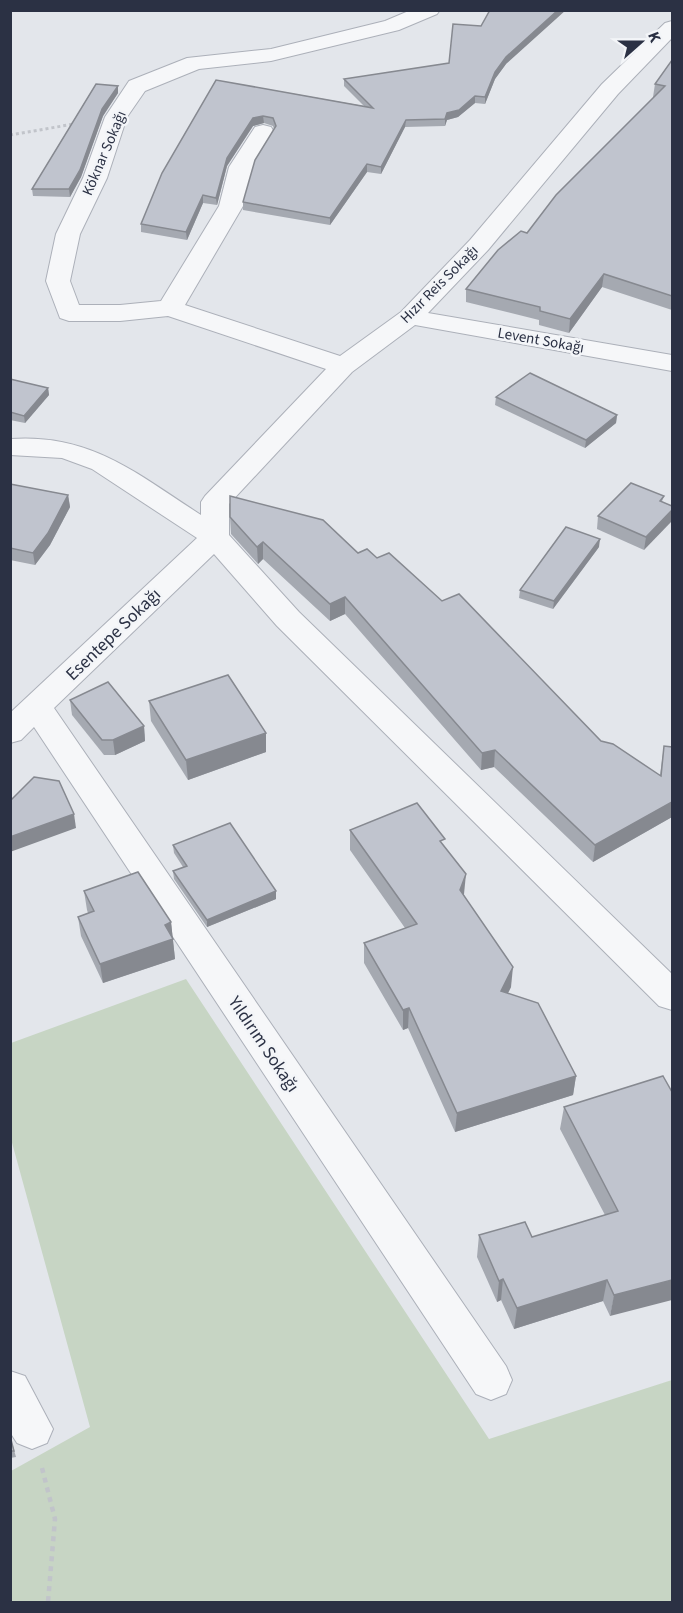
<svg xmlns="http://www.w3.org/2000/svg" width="683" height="1613" font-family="'Source Sans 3',sans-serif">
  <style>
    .green { fill: #c7d5c4 }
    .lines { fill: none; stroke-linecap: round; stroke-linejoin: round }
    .minor-casing { stroke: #acb0b9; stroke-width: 2 }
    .path-far1 { stroke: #c1c4ca; stroke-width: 3; stroke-dasharray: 3 3; stroke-linecap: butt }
    .path { stroke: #c1c4ca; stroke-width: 4.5; stroke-dasharray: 5 5; stroke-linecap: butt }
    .minor { fill: #f6f7f9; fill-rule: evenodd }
    .wall { fill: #a5a9b1 }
    .shaded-wall { fill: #868990 }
    .building { fill: #c0c4ce; stroke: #868990; stroke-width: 1.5 }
    .labels { text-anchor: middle; stroke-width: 5; stroke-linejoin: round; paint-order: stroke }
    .far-street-label { font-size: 15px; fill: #2b3144; stroke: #f3f5f8 }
    .street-label { font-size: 18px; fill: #2b3144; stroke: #f3f5f8 }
  </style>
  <rect width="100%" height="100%" fill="#e3e6eb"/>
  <polygon class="green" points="186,979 489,1439 672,1380 672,1602 11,1602 11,1471 90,1427 11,1139 11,1043"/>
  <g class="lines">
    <defs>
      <g id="minor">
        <path d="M 411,10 L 440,10 L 437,14 L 399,30 L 271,61 L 199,69 L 145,91 L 127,117 L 107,178 L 80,234 L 70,281 L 79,305 L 120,305 L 161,301 L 219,206 L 229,167 L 255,127 L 263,125 L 271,127 L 274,132 L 253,167 L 243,206 L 185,305 L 340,356 L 401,312 L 470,240 L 602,84 L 665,23 L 672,21 L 672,38 L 618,94 L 488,250 L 428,313 L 672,355 L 672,371 L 415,325 L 352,372 L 229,504 L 229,535 L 299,612 L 672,974 L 672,1010 L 659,1006 L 277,626 L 214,554 L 54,708 L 506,1366 L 512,1380 L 506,1394 L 491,1400 L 476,1394 L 34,727 L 21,740 L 10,743 L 10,713 L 197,538 L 92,469 L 62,458 L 10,455 L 10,439 C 91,433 137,474 201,515 L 201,502 L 205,496 L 326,369 L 168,316 L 120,321 L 69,321 L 60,318 L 46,281 L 56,234 L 83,178 L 105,117 L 129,81 L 187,58 L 271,49 L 385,21 Z"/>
        <polygon points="10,1371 25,1376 53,1429 47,1443 32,1449 17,1443 10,1432"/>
      </g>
    </defs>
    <use href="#minor" class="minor-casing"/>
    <polyline class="path-far1" points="10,135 74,124"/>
    <polyline class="path" points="42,1468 55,1519 48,1602"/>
    <use href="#minor" class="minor"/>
  </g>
  <g class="wall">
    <polygon points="672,60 672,310 602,287 569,333 539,325 539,320 466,302 466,289 527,233 654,97 653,97 655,84"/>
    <polygon points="506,64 495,79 485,104 475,103 458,117 447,120 445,126 405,127 381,174 367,172 330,225 243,210 243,202 274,129 273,126 264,123 253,126 227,166 217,205 203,203 187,240 141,232 141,224 216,80 364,106 344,86 344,79"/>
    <polygon points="118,86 118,93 103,116 81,177 70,197 33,196 32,189"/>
    <polygon points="10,379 48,388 49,395 25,423 10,420"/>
    <polygon points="496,397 617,415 616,423 585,448 495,405"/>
    <polygon points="10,484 68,495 70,507 50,545 35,565 10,560"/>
    <polygon points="664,496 644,550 597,529 598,516"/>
    <polygon points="230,517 377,558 442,601 601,741 660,775 664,746 672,817 593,862 494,767 481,770 345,614 330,621 263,559 258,564 231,534"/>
    <polygon points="599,547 553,609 519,598 520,590"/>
    <polygon points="70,700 144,726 145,741 115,755 104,755 72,715"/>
    <polygon points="149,701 266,752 188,780 151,721"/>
    <polygon points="350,830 444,846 464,894 464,895 511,987 508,993 576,1076 573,1095 455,1132 408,1028 403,1030 364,963 364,943 405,928 350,850"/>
    <polygon points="173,845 276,891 276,899 207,927 174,879 173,871 183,867 174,853"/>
    <polygon points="84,891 171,922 175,959 103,983 81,936 78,917 88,913 87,910"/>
    <polygon points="663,1076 610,1316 603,1301 514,1329 501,1300 497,1302 477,1257 479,1235 532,1237 605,1215 560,1129 564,1107"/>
    <polygon points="10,1436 16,1457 10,1458"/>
  </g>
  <g class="shaded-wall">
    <polygon points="558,10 566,10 506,64 495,79 485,104 485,97 495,72 506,57"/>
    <polygon points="118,86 118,93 103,116 81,177 70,197 69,189 102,109"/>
    <polygon points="475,96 475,103 458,117 447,120 445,126 445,119 447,113"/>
    <polygon points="263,116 264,123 253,126 227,166 217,205 216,198 227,158 253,118"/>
    <polygon points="406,120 405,127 381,174 381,167"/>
    <polygon points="367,164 367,172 330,225 330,218"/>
    <polygon points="203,195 203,203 187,240 186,232"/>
    <polygon points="604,274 602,287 569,333 570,319"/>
    <polygon points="48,388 49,395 25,423 24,416"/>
    <polygon points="617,415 616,423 585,448 586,440"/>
    <polygon points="68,495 70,507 50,545 35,565 33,553"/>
    <polygon points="672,510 672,521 644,550 646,537"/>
    <polygon points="600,539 599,547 553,609 554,601"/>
    <polygon points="263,542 263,559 258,564 257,547"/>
    <polygon points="345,597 345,614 330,621 330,604"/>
    <polygon points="144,726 145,741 115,755 113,740"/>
    <polygon points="266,733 266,752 188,780 186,760"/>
    <polygon points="495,750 494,767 481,770 482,753"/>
    <polygon points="672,802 672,817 593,862 595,845"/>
    <polygon points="74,814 76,828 10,852 10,837"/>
    <polygon points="466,874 464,894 459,910 460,890"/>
    <polygon points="276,891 276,899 207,927 207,920"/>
    <polygon points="171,922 175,959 103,983 100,964 165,925"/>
    <polygon points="513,967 511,987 499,1011 501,991"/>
    <polygon points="409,1008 408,1028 403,1030 403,1010"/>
    <polygon points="576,1076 573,1095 455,1132 457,1113"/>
    <polygon points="503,1279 501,1300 497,1302 499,1281"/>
    <polygon points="607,1280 603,1301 514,1329 517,1308"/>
    <polygon points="672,1280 672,1300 610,1316 614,1295"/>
  </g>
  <g class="building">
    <polygon points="490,10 558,10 506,57 495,72 485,97 475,96 459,110 447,113 445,119 406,120 381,167 367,164 330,218 243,202 255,160 276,126 273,118 263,116 253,118 227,158 216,198 203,195 186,232 141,224 162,173 216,80 373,108 344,79 449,63 453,24 481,26"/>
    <polygon points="672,60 672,296 604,274 570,319 540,311 540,307 466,289 498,250 521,231 527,233 556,195 665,86 655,84"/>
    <polygon points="96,84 118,86 102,109 80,170 69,189 32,189"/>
    <polygon points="530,373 617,415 586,440 496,397"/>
    <polygon points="10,379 48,388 24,416 10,412"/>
    <polygon points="631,483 664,496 660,501 672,506 672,510 646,537 598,516"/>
    <polygon points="10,484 68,495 48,533 33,553 10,548"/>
    <polygon points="230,496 323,520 358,553 367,549 377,558 389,553 442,601 459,594 601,741 613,744 661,776 664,746 672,747 672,802 595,845 495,750 482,753 345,597 330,604 263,542 257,547 230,517"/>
    <polygon points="566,527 600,539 554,601 520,590"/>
    <polygon points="228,675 266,733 186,760 149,701"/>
    <polygon points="108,682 144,726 113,740 102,740 70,700"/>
    <polygon points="34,777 59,781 74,814 10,837 10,801"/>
    <polygon points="417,803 445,839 440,841 466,874 460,890 513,967 501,991 538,1003 576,1076 457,1113 409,1008 403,1010 364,943 417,924 350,830"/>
    <polygon points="230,823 276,891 207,920 173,871 187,866 173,845"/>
    <polygon points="138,872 171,922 165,925 173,939 100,964 78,917 94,911 84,891"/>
    <polygon points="663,1076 672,1092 672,1280 614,1295 607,1280 517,1308 503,1279 499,1281 479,1235 525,1222 532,1237 618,1211 564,1107"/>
    <polygon points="10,1436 14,1451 10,1451"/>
  </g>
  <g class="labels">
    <g class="far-street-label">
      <text transform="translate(104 153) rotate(-67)" y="5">Köknar Sokağı</text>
      <text transform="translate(439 284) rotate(-45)" y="5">Hızır Reis Sokağı</text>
      <text transform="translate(541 340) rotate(10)" y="5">Levent Sokağı</text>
    </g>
    <g class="street-label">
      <text transform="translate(113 634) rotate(-44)" y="6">Esentepe Sokağı</text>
      <text transform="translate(264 1044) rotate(56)" y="6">Yıldırım Sokağı</text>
    </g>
  </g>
  <rect width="683" height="1613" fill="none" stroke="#2b3144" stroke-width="24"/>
  <g transform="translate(641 42) rotate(69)" stroke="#f3f5f8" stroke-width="4.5" paint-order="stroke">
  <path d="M0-4.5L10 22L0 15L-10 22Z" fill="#2b3144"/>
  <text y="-9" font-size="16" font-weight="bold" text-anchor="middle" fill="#2b3144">K</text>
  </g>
</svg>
